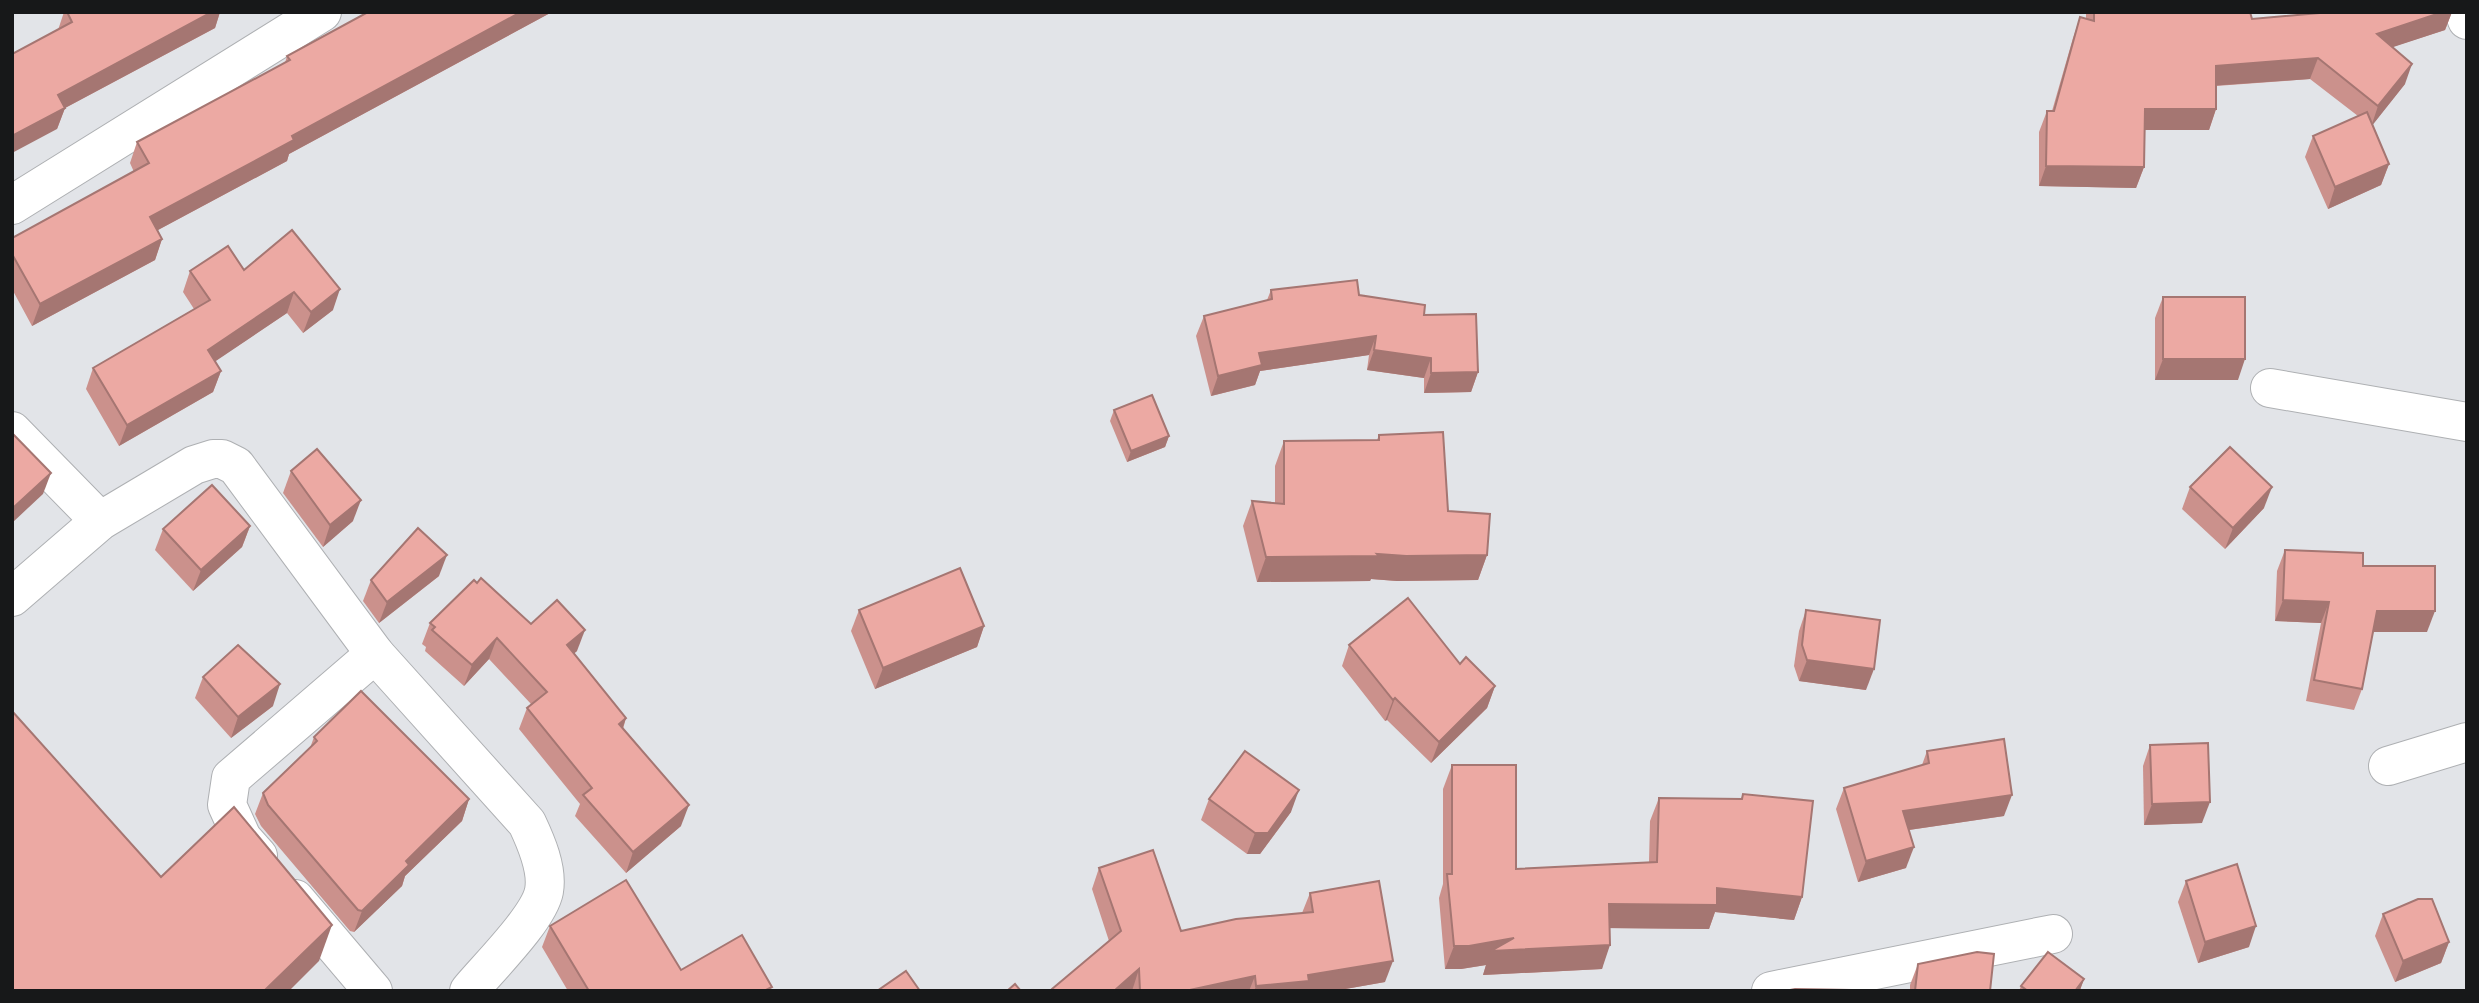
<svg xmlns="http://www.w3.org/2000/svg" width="2479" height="1003" font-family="Commissioner,sans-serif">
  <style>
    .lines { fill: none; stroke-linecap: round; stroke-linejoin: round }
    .minor-casing { stroke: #aeb0b3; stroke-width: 40 }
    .minor { stroke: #fff; stroke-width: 38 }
    .wall { fill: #cb918c }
    .shaded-wall { fill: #a57672 }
    .building { fill: #eca9a3; stroke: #a57672; stroke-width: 2 }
  </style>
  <rect width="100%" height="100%" fill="#e2e4e8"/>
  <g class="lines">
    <defs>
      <g id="minor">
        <polyline points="2464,12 2467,20"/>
        <polyline points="12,205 322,12"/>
        <polyline points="2270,388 2467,422"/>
        <polyline points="12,431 100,521"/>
        <path d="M 12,597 L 100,521 L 194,465 L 213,459 L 222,459 L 236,466 L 375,654 L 527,823 C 536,842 548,869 544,891 C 539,918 488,968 469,991"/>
        <polyline points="2388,766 2467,742"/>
        <polyline points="258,856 242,838 227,805 231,778 375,654"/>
        <polyline points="295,899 373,991"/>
        <polyline points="1771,991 2053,934"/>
      </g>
    </defs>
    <use href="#minor" class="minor-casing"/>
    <use href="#minor" class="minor"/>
  </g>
  <g class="wall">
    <polygon points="64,12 220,12 215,28 65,108 57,129 58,30"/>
    <polygon points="368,12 552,12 289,154 287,161 158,230 162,239 155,260 32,326 12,289 12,238 134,172 130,163 137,142 285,63 287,56"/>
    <polygon points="2086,12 2250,12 2252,19 2331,12 2452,12 2445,30 2392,47 2405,84 2372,125 2389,164 2381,185 2328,209 2305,157 2313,136 2358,116 2310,79 2216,86 2216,109 2209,130 2145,130 2144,167 2136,188 2039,186 2039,132 2047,111 2052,111 2073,38 2080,17 2086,19"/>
    <polygon points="292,230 333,310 303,333 287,313 215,361 221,371 213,392 119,446 86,389 93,368 194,309 183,292 190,271 244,270"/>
    <polygon points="1271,290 1359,295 1424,315 1478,372 1471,392 1424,393 1424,378 1367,370 1369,355 1260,371 1255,385 1211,396 1196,336 1204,316 1267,300"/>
    <polygon points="2163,297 2238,380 2155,380 2155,318"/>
    <polygon points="1114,410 1169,436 1165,447 1127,462 1110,421"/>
    <polygon points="1379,435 1487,555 1478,580 1397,581 1371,579 1370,581 1257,582 1243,526 1252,501 1275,503 1275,466 1284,441 1377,440"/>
    <polygon points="291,471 353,521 323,547 283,493"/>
    <polygon points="2190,487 2264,508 2225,549 2182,509"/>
    <polygon points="250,526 242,547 193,591 155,550 163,529"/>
    <polygon points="2285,550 2363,566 2427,632 2373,632 2362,689 2354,710 2306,701 2321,623 2275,621 2277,571"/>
    <polygon points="439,576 379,623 363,601 371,580"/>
    <polygon points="859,610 984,626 977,647 875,689 851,631"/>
    <polygon points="1806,610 1866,690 1799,681 1794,666 1799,631"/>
    <polygon points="430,623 531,624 577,651 574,653 626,718 623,729 681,826 626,873 575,816 580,804 519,729 527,708 531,704 489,659 464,686 425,651 426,647 422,644"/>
    <polygon points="1349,645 1460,664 1495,686 1487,708 1431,763 1387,720 1385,721 1342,666"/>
    <polygon points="203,677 273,706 231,738 195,698"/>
    <polygon points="314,737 469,799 462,821 405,876 402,886 354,932 350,931 261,826 255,814 263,793 310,748"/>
    <polygon points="2150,745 2202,823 2144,825 2143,766"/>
    <polygon points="1927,751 2004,816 1909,830 1906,868 1858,882 1836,809 1844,788 1922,765"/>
    <polygon points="1452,765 1516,869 1649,862 1650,821 1659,798 1741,799 1743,794 1802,897 1794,920 1715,912 1709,929 1610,928 1602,969 1483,975 1486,965 1461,969 1445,969 1439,898 1443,884 1443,789"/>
    <polygon points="1209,799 1291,812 1260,854 1247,854 1201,820"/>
    <polygon points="1099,868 1181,931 1302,913 1310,893 1385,982 1334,991 1052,991 1109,941 1092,889"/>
    <polygon points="2186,881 2249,947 2198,963 2178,902"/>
    <polygon points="2383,914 2449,942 2441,963 2395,982 2375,936"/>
    <polygon points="550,926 681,970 770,991 568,991 542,947"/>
    <polygon points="1918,964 1990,991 1910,991 1910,985"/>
    <polygon points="2084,979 2080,990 2019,991 2021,986"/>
  </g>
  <g class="shaded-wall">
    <polygon points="212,12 220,12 215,28 65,108 57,129 12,153 12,136 58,95"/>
    <polygon points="521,12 552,12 289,154 287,161 143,238 150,217 292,136"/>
    <polygon points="2443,12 2452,12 2445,30 2369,55 2377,34"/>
    <polygon points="2318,58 2310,79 2209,86 2216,66"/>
    <polygon points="2412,64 2405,84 2371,127 2378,106"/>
    <polygon points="2145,109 2216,109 2209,130 2138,130"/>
    <polygon points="2389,164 2381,185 2328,209 2335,187"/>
    <polygon points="2046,166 2144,167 2136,188 2039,186"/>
    <polygon points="162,239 155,260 32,326 40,304"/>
    <polygon points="340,289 333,310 303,333 311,312"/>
    <polygon points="294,292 287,313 201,371 208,350"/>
    <polygon points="1376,336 1369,355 1260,371 1255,385 1211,396 1218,376 1259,353"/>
    <polygon points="1374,350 1431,358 1424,378 1367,370"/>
    <polygon points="2163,359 2245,359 2238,380 2155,380"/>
    <polygon points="221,371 213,392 119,446 127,425"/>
    <polygon points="1478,372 1471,392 1424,393 1431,373"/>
    <polygon points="1169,436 1165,447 1127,462 1131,451"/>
    <polygon points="51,473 43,494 12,523 12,513 14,507"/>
    <polygon points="2272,487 2264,508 2225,549 2233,528"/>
    <polygon points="361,500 353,521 323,547 330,525"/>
    <polygon points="250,526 242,547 193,591 201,570"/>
    <polygon points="1377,554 1487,555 1478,580 1397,581 1371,579 1370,581 1257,582 1266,557"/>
    <polygon points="447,555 439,576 379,623 387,602"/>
    <polygon points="2283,600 2329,602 2321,623 2275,621"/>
    <polygon points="2377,611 2435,611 2427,632 2369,632"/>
    <polygon points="984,626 977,647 875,689 883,668"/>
    <polygon points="585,630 577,651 560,666 567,645"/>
    <polygon points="497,638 489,659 464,686 472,665"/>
    <polygon points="1807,660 1874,669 1866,690 1799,681"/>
    <polygon points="280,684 273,706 231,738 238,717"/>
    <polygon points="1495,686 1487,708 1431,763 1439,742"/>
    <polygon points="1395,698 1387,720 1385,721 1393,700"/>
    <polygon points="626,718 619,739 619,724"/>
    <polygon points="1299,790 1291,812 1260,854 1247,854 1255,833"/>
    <polygon points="2012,795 2004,816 1895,832 1903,811"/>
    <polygon points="469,799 462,821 405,876 402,886 354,932 362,911 406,861"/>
    <polygon points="2210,802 2202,823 2144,825 2152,804"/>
    <polygon points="689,805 681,826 626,873 633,852"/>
    <polygon points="1914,847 1906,868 1858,882 1866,861"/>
    <polygon points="1717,888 1802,897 1794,920 1715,912 1709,929 1600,928 1609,904"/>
    <polygon points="332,925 319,961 289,991 264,991"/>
    <polygon points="2256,926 2249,947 2198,963 2205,942"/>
    <polygon points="1514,938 1610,945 1602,969 1483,975 1486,965 1461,969 1445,969 1454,946"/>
    <polygon points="2449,942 2441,963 2395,982 2403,961"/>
    <polygon points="1393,961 1385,982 1334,991 1254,991 1256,986 1308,975"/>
    <polygon points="1139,969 1132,991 1114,991"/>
    <polygon points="1255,976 1249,991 1185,991"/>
    <polygon points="2084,979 2080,990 2075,991"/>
  </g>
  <g class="building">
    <polygon points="67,12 212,12 58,95 65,108 12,136 12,54 72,22"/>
    <polygon points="368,12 521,12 292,136 294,140 150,217 162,239 40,304 12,254 12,238 149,163 137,142 290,60 287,56"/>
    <polygon points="2094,12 2250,12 2252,19 2331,12 2443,12 2377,34 2412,64 2378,106 2318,58 2216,66 2216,109 2145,109 2144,167 2046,166 2047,111 2054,111 2080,17 2094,21"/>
    <polygon points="2367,112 2389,164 2335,187 2313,136"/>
    <polygon points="292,230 340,289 311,312 294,292 208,350 221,371 127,425 93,368 210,300 190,271 228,246 244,270"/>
    <polygon points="1357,280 1359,295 1425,305 1424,315 1476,314 1478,372 1431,373 1431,358 1374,350 1376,336 1259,353 1262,365 1218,376 1204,316 1272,299 1271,290"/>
    <rect x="2163" y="297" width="82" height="62"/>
    <polygon points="1152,395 1169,436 1131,451 1114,410"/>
    <polygon points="1443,432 1448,511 1490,514 1487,555 1406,556 1377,554 1379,556 1266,557 1252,501 1284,504 1284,441 1379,440 1379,435"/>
    <polygon points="12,433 51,473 14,507 12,505"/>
    <polygon points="2230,447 2272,487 2233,528 2190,487"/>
    <polygon points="317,449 361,500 330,525 291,471"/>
    <polygon points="212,485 250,526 201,570 163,529"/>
    <polygon points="418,528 447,555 387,602 371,580"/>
    <polygon points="2285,550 2363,553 2363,566 2435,566 2435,611 2377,611 2362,689 2314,680 2329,602 2283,600"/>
    <polygon points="960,568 984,626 883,668 859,610"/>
    <polygon points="481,578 531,624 557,600 585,630 567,645 626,718 619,724 689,805 633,852 583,795 592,788 527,708 547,692 497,638 472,665 432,630 435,627 430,623 474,580 477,583"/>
    <polygon points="1408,598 1460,664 1466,657 1495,686 1439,742 1395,698 1393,700 1349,645"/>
    <polygon points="1806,610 1880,620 1874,669 1807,660 1802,645"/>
    <polygon points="238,645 280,684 238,717 203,677"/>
    <polygon points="361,691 469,799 406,861 409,865 362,911 358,910 268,805 263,793 317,741 314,737"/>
    <polygon points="12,711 161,877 234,807 332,925 264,991 12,991"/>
    <polygon points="2004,739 2012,795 1903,811 1914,847 1866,861 1844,788 1929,763 1927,751"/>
    <polygon points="2208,743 2210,802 2152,804 2150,745"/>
    <polygon points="1245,751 1299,790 1268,833 1255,833 1209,799"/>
    <polygon points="1452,765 1516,765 1516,869 1657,862 1659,798 1742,799 1743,794 1813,801 1802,897 1717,888 1717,905 1609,904 1610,945 1491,951 1514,938 1469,946 1454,946 1447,874 1452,874"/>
    <polygon points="1153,850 1181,931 1236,919 1313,912 1310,893 1379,881 1393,961 1308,975 1309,981 1256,986 1255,976 1185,991 1140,991 1139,969 1114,991 1053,991 1052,989 1121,931 1099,868"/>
    <polygon points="2237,864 2256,926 2205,942 2186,881"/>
    <polygon points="626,880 681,970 742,935 772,987 764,991 589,991 550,926"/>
    <polygon points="2418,899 2432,899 2449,942 2403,961 2383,914"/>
    <polygon points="1977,952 1994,954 1990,991 1915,991 1918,964"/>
    <polygon points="2048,952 2084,979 2075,991 2028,991 2021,986"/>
    <polygon points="906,971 920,991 877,991"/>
    <polygon points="1015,984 1021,991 1007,991"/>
    <polygon points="1795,989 1909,991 1785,991"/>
  </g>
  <rect width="2479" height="1003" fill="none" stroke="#171819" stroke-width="28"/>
</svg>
